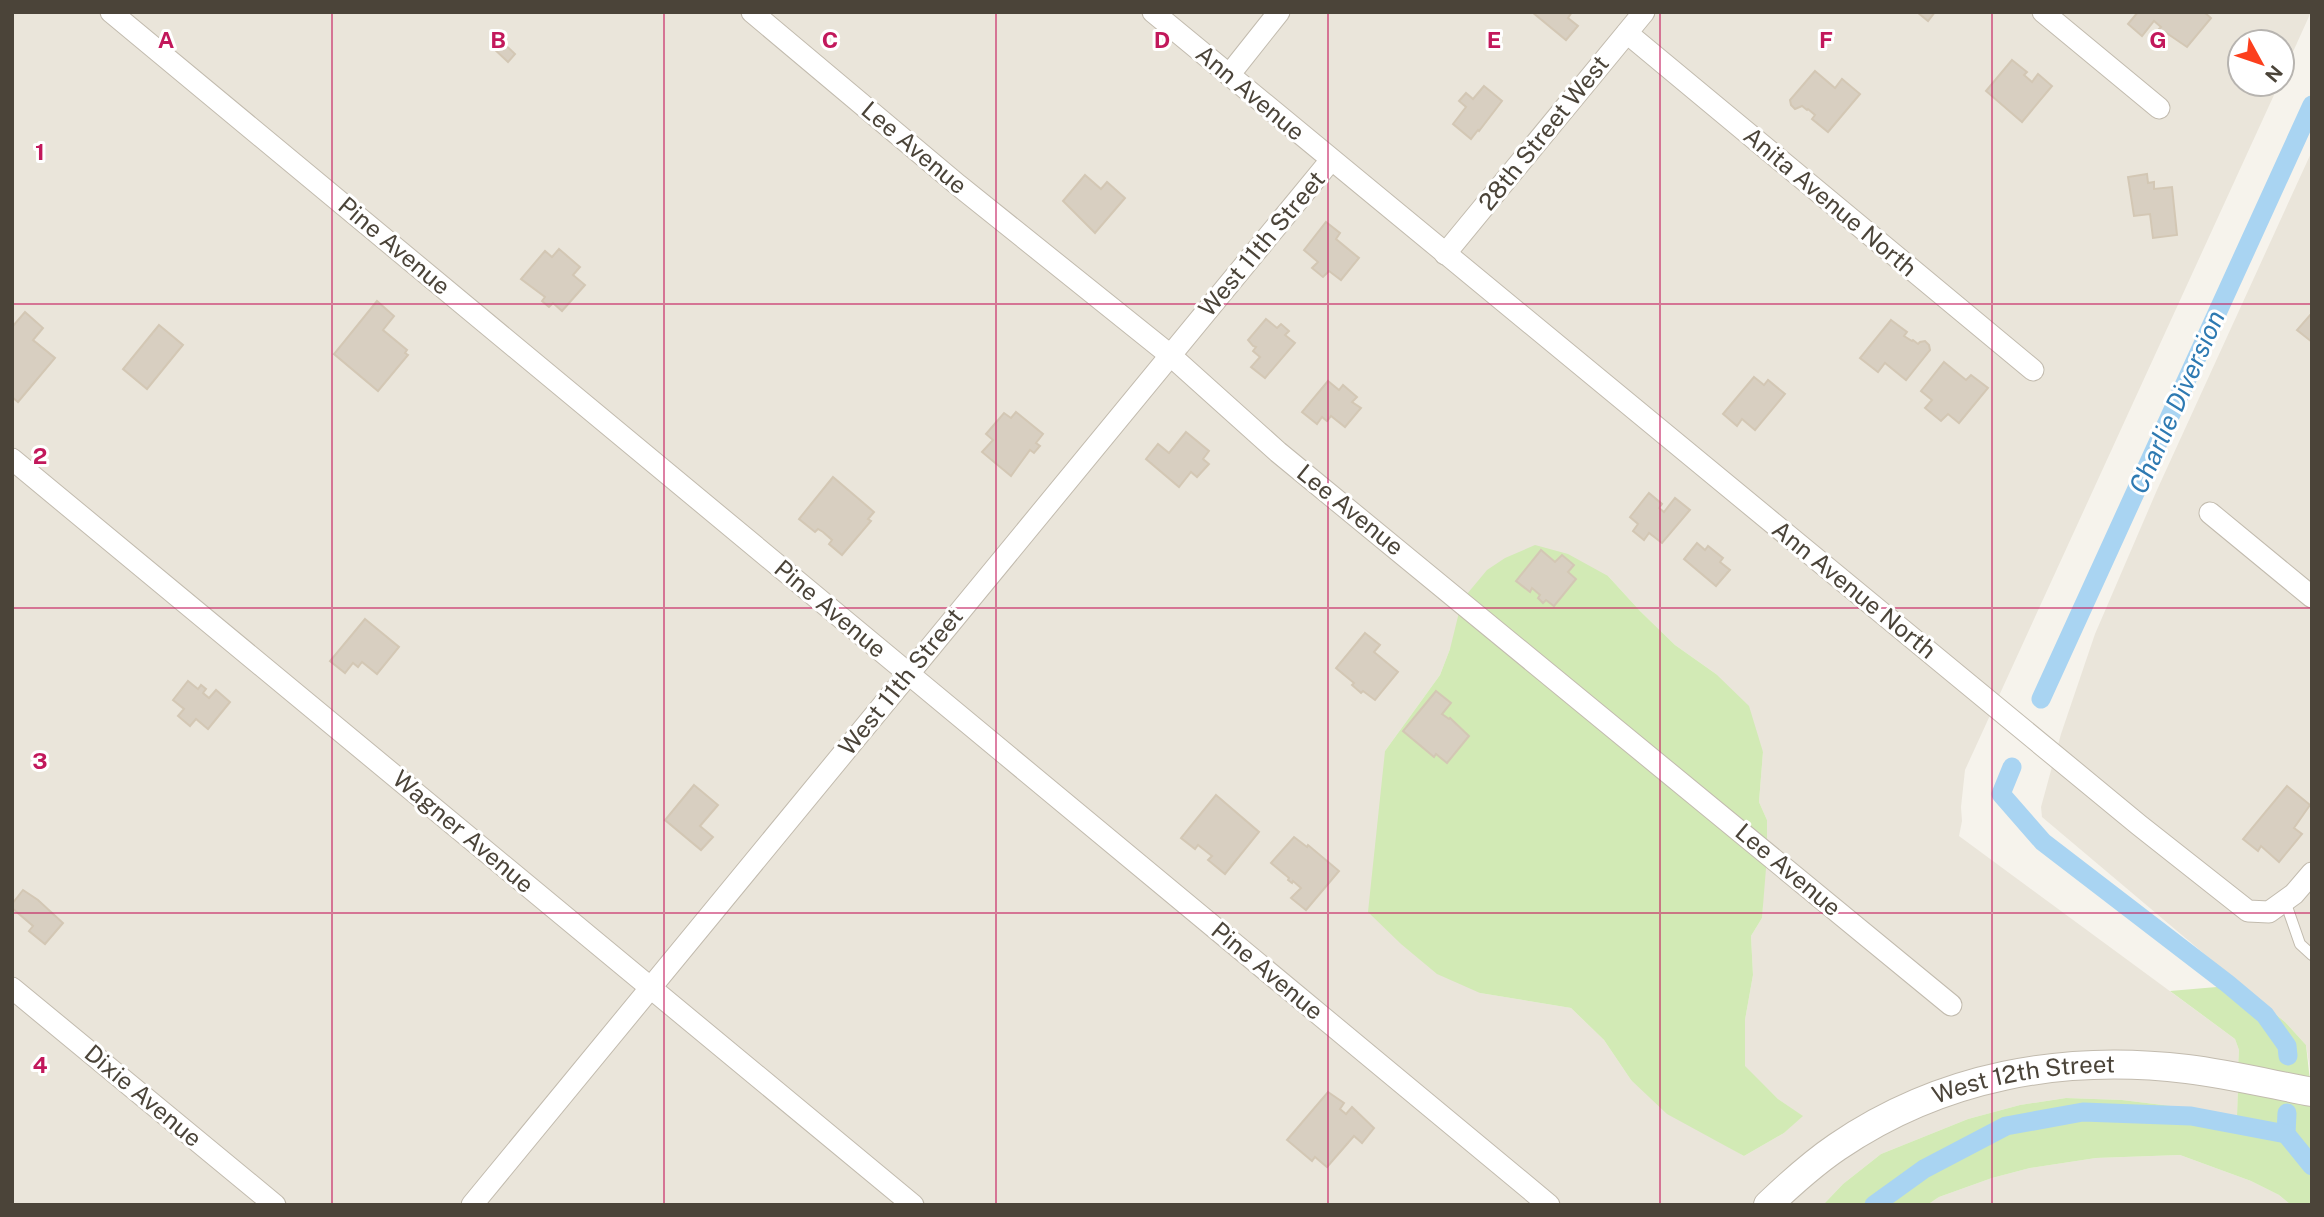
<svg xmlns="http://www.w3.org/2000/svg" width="2324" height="1217" font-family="'Public Sans',sans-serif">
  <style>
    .residential { fill: #eae5da; fill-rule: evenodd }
    .green { fill: #d2eab5 }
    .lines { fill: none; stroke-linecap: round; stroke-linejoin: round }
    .canal { stroke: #a9d4f2; stroke-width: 19 }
    .building { fill: #d8cfc1; stroke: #d3c7b4; stroke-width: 2 }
    .service-casing { stroke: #c2bbae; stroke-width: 12 }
    .minor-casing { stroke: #c2bbae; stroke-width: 23 }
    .tertiary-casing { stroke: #c2bbae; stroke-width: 30 }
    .service { stroke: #fff; stroke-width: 10 }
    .minor { stroke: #fff; stroke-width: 21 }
    .tertiary { stroke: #fff; stroke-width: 28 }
    .grid { fill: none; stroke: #c2185b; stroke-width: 2; stroke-opacity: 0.55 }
    .labels { text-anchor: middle; stroke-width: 6; stroke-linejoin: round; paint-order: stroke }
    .street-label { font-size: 24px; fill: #4b4439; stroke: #fff }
    .water-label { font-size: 26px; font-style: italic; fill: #2e7ab2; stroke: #fff }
    .grid-label { font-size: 23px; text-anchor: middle; font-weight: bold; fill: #c2185b; stroke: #fff; stroke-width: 6; stroke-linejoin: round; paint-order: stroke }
  </style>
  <rect width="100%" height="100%" fill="#f6f3ec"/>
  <g class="residential">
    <path d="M 12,12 L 2311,12 L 2282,76 L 2282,42 L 2240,42 L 2240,84 L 2279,84 L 1965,770 L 1961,807 L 1962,821 L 1959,836 L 2235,1039 L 2239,1050 L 2238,1067 L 2023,1060 L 1759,1198 L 1753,1205 L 12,1205 ZM 1608,576 L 1640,611 L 1675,645 L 1716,674 L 1763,752 L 1759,802 L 1767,820 L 1762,918 L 1751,936 L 1753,975 L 1745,1020 L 1745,1067 L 1778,1099 L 1802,1116 L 1784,1133 L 1744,1156 L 1707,1134 L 1631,1080 L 1604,1040 L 1571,1008 L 1480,993 L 1385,751 L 1440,675 L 1450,649 Z"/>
    <polygon points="2312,151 2312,1082 2306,1045 2285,1022 2042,817 2041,807 2061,734 2095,634 2157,490"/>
    <polygon points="2143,1075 2238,1088 2237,1116 2226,1120 2171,1106 2122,1100 2066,1098 2020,1105 1968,1119 1881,1154 1843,1184 1823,1205 1784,1205 1844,1156 1920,1113 2030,1081"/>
    <polygon points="2180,1155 2251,1181 2279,1195 2291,1205 1927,1205 1939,1197 1992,1178 2030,1168 2096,1158"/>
  </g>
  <g class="green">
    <polygon points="1535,545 1568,554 1608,576 1640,611 1675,645 1716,674 1749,706 1763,752 1759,802 1767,820 1767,856 1762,918 1751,936 1753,975 1745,1020 1745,1066 1778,1099 1803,1116 1784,1133 1744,1156 1667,1114 1631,1080 1604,1040 1571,1008 1480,993 1437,974 1401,944 1368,912 1385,751 1440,675 1450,649 1462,600 1487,570 1505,558"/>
    <polygon points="2240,985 2285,1022 2306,1045 2310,1081 2238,1067 2239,1050 2235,1039 2170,991"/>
    <polygon points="2238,1088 2310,1102 2312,1205 2291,1205 2279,1195 2251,1181 2180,1155 2096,1158 2030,1168 1992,1178 1939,1197 1927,1205 1823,1205 1843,1184 1881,1154 1968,1119 2020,1105 2066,1098 2122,1100 2171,1106 2226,1120 2237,1116"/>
  </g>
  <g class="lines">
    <g class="canal">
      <polyline points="2041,699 2312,105"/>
      <polyline points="2012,767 2001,794 2043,842 2228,984 2265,1015 2287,1046 2288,1056"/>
      <polyline points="2287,1113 2286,1134 2312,1166"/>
      <polyline points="1874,1205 1924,1169 2006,1126 2083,1112 2191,1116 2286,1134"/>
    </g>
  </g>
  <g class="building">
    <polygon points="1532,12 1572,12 1568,18 1578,26 1566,40"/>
    <polygon points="1917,12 1935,12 1928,21"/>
    <polygon points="2138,12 2204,12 2211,18 2187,47 2165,32 2162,35 2157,31 2161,27 2154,21 2142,36 2128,24"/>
    <polygon points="499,39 515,54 508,62 492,47"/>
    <polygon points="2012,60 2027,72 2024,75 2032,82 2038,74 2052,86 2022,122 1986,91"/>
    <polygon points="1815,71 1835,88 1842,79 1860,94 1828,132 1812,119 1815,115 1808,109 1807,110 1802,106 1795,109 1791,105 1790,100"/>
    <polygon points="1484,86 1502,101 1479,131 1478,130 1471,139 1453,124 1466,107 1459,101 1466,93 1473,99"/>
    <polygon points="2147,174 2148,183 2154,182 2154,189 2172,187 2177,235 2153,238 2150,214 2134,216 2128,177"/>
    <polygon points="1085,175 1101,189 1107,182 1125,198 1095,233 1063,201"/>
    <polygon points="1326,222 1340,233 1336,239 1359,258 1341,280 1329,271 1323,277 1312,268 1318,262 1304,250"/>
    <polygon points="559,249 580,267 573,275 585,285 562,311 553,303 549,307 542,301 545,297 521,279 545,251 552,257"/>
    <polygon points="377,301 394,316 383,330 407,350 405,353 408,355 378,391 334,354"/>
    <polygon points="25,312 43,328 33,340 55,358 18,402 12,397 12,327"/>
    <polygon points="2312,313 2312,342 2297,330"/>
    <polygon points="1266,319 1277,328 1281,324 1289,331 1285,335 1295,343 1265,378 1251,367 1260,357 1253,351 1256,347 1253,346 1248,340"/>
    <polygon points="1891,320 1907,332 1904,336 1912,341 1913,340 1918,344 1920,342 1925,341 1929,345 1930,350 1906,380 1885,363 1878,372 1860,358"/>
    <polygon points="159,325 183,345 147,389 123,369"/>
    <polygon points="1944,362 1966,380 1971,375 1988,388 1959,423 1948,414 1941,421 1925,408 1932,400 1921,391"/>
    <polygon points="1754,377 1764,385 1768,380 1785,394 1755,430 1742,419 1737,426 1723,414"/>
    <polygon points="1328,381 1339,390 1343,385 1357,397 1352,402 1361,408 1345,427 1331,416 1327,421 1322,417 1317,424 1302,412"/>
    <polygon points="1016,412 1043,434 1036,443 1040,446 1034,453 1030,450 1011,476 982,452 993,440 986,434 1004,413 1011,418"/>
    <polygon points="1186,432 1209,451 1203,459 1209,464 1197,477 1191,472 1179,487 1146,459 1158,444 1169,453"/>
    <polygon points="833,477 874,512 868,519 871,521 842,555 829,544 832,540 823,532 818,529 815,532 799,519"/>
    <polygon points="1649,493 1662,504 1659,508 1664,512 1675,498 1690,510 1662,543 1649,533 1644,540 1633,531 1638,524 1630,517"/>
    <polygon points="1697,543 1705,550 1708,546 1723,558 1720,562 1730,570 1716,586 1684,559"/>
    <polygon points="1541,550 1555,562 1562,555 1574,565 1568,572 1576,579 1554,606 1546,600 1543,603 1538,598 1540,595 1532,588 1530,592 1516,581"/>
    <polygon points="365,619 399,647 377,674 362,662 358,667 353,663 345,673 330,661"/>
    <polygon points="1365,633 1380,645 1374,652 1398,672 1375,700 1363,691 1361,693 1352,685 1354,683 1336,668"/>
    <polygon points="188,681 198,689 201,685 206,689 203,693 209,698 216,690 230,702 208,729 196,719 190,726 178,716 184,709 173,700"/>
    <polygon points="1436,691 1451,703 1442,714 1449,719 1450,718 1469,736 1447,763 1436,754 1434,757 1403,731"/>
    <polygon points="694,785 718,805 700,826 713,837 701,850 665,820"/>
    <polygon points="2287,786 2310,805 2294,828 2302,834 2279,862 2261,846 2258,851 2243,839"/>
    <polygon points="1216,795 1259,832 1225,874 1208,860 1212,856 1198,845 1195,849 1181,838"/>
    <polygon points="1294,837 1307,847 1308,845 1339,871 1306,910 1291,898 1301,888 1293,881 1292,883 1288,880 1289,878 1271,863"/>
    <polygon points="23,890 38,900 63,923 45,944 29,931 33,926 12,908 12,904"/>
    <polygon points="1328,1092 1344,1103 1340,1109 1346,1114 1352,1107 1374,1128 1362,1143 1354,1136 1327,1167 1315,1157 1312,1161 1287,1140"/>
  </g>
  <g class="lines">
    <defs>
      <polyline id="service" points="2285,901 2300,944 2312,955"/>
      <g id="minor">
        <polyline points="111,12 1549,1205"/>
        <polyline points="752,12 958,185 1170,355 1278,452 1951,1005"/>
        <polyline points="1153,12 2139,825 2248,911 2269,912 2294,894 2312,873"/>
        <polyline points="2043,12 2159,108"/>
        <polyline points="1627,33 2033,370"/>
        <polyline points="1229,75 1279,12"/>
        <polyline points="1445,254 1644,12"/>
        <polyline points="12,459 913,1205"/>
        <polyline points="2210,513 2312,597"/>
        <polyline points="12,988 275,1205"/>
        <polyline points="472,1205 1331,160"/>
      </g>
      <g id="tertiary">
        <path id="s1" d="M 1768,1205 C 1790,1184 1812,1164 1837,1147 C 1941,1076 2063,1054 2187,1069 C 2228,1074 2270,1084 2312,1092"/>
      </g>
    </defs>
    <use href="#service" class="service-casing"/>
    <use href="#minor" class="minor-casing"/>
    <use href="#tertiary" class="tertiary-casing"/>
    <use href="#service" class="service"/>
    <use href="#minor" class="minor"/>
    <use href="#tertiary" class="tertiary"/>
  </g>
  <path class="grid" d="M 332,12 L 332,1205M 664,12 L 664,1205M 996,12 L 996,1205M 1328,12 L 1328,1205M 1660,12 L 1660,1205M 1992,12 L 1992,1205M 12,304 L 2312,304M 12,608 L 2312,608M 12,913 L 2312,913"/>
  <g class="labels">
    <g class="street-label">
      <text transform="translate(1250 93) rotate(40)" y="8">Ann Avenue</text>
      <text transform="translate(1544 133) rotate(-51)" y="8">28th Street West</text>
      <text transform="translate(914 148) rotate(40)" y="8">Lee Avenue</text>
      <text transform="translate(1830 202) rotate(40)" y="8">Anita Avenue North</text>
      <text transform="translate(1262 244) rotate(-50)" y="8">West 11th Street</text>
      <text transform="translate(394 246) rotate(40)" y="8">Pine Avenue</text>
      <text transform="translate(1350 510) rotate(39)" y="8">Lee Avenue</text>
      <text transform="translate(1854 590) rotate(39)" y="8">Ann Avenue North</text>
      <text transform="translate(830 609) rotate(40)" y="8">Pine Avenue</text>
      <text transform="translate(901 682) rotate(-51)" y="8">West 11th Street</text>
      <text transform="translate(463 832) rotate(40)" y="8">Wagner Avenue</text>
      <text transform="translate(1788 870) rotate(40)" y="8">Lee Avenue</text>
      <text transform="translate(1267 971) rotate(40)" y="8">Pine Avenue</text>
      <text dy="8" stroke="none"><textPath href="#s1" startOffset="292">West 12th Street</textPath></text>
      <text transform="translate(143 1096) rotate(40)" y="8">Dixie Avenue</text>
    </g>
    <g class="water-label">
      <text transform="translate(2177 402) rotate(-66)" y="9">Charlie Diversion</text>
    </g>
  </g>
  <g class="grid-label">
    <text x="166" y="48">A</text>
    <text x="498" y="48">B</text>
    <text x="830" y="48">C</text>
    <text x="1162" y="48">D</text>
    <text x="1494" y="48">E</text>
    <text x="1826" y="48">F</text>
    <text x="2158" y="48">G</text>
    <text x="40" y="160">1</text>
    <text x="40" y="464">2</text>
    <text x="40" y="769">3</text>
    <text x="40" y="1073">4</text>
  </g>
  <rect width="2324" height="1217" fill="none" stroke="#4b4439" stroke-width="28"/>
  <g transform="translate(2261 63) rotate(130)"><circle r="33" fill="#ffffff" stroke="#b7b4b0" stroke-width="2"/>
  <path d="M0-5L12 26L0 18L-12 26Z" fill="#fc3f1d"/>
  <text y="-10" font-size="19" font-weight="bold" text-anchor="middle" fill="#4b4439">N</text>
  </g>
</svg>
